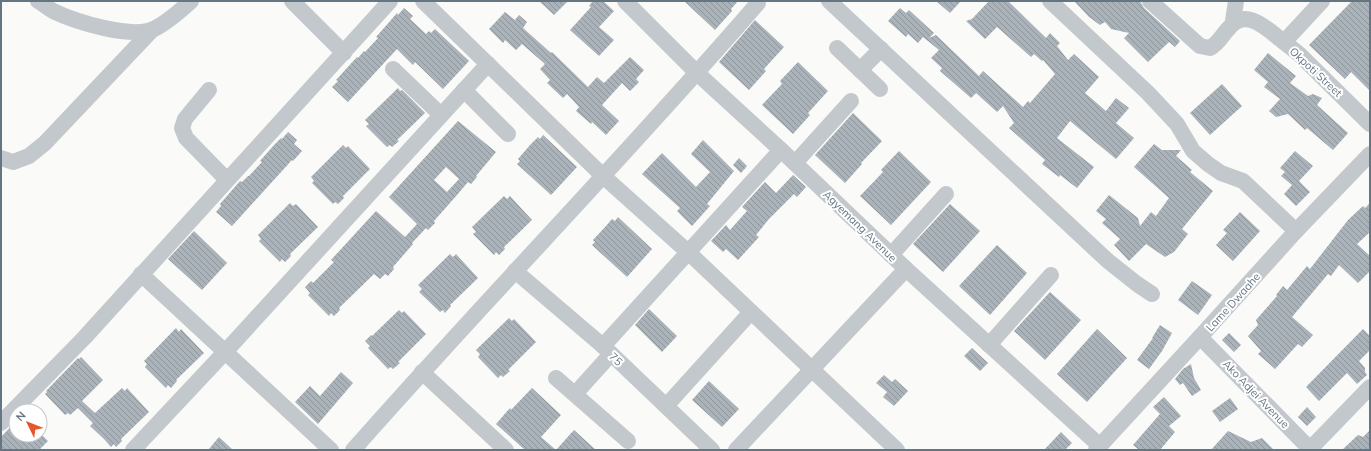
<svg xmlns="http://www.w3.org/2000/svg" width="1371" height="451" font-family="Mulish,sans-serif">
  <style>
    .building { fill: url(#building-back-hatch); fill-rule: evenodd }
    .lines { fill: none; stroke-linecap: round; stroke-linejoin: round }
    .minor { stroke: #c3c8cc; stroke-width: 16 }
    .labels { text-anchor: middle; stroke-width: 4; stroke-linejoin: round; paint-order: stroke }
    .street-label { font-size: 11px; fill: #657683; stroke: #fff }
  </style>
  <defs>
    <pattern id="building-back-hatch" width="6" height="6" patternUnits="userSpaceOnUse"><rect width="6" height="6" fill="#aab3b9"/><path d="M-1 5l2 2M0 0l6 6M5-1l2 2" fill="none" stroke="#8e969c"/></pattern>
  </defs>
  <rect width="100%" height="100%" fill="#fafaf8"/>
  <g class="building">
    <polygon points="539,1 568,1 554,15"/>
    <polygon points="593,1 603,1 614,11 599,27 614,40 599,56 570,30 591,7 589,6"/>
    <polygon points="684,1 738,1 731,9 732,11 715,30"/>
    <polygon points="936,1 961,1 950,13"/>
    <polygon points="989,1 1008,1 1046,38 1050,33 1060,43 1057,46 1068,60 1074,54 1099,77 1085,93 1106,111 1116,98 1129,108 1116,123 1134,138 1116,159 1070,121 1057,138 1094,167 1077,188 1060,175 1059,177 1042,164 1045,160 1009,128 1014,123 1003,106 997,112 976,93 971,98 940,71 942,68 931,58 939,50 923,37 918,43 908,34 906,37 888,21 900,8 906,13 909,10 934,33 929,38 936,35 979,76 983,71 1023,107 1028,101 1030,103 1055,74 1043,60 1042,61 1034,54 1031,57 997,27 985,39 966,21 972,19"/>
    <polygon points="1074,1 1140,1 1144,8 1180,41 1175,47 1169,42 1148,62 1124,38 1129,33 1111,29 1105,22 1100,25 1089,17"/>
    <polygon points="1352,1 1370,1 1370,91 1351,72 1345,79 1309,45"/>
    <polygon points="404,8 413,16 410,19 426,34 429,31 431,33 435,29 469,61 443,89 415,62 413,65 397,49 348,102 332,87 338,81 336,80 357,57 358,58 364,51 365,52 378,38 376,37 391,20 397,13 398,15"/>
    <polygon points="505,12 515,20 519,15 527,22 523,28 551,53 552,52 588,87 597,77 604,83 630,57 644,70 636,79 639,82 630,91 622,83 602,105 619,121 606,135 592,122 591,124 576,111 579,107 567,94 563,98 547,83 550,80 540,69 545,64 522,44 516,50 505,40 503,43 489,29"/>
    <polygon points="755,20 784,47 764,69 766,71 749,90 719,62"/>
    <polygon points="1268,53 1296,76 1290,83 1308,96 1313,94 1322,98 1317,105 1348,133 1333,150 1307,128 1305,130 1288,114 1276,117 1269,111 1280,99 1264,87 1268,82 1254,70"/>
    <polygon points="798,62 828,91 808,113 810,115 793,134 762,105 782,84 780,81"/>
    <polygon points="1222,84 1242,106 1210,135 1190,113"/>
    <polygon points="398,88 400,91 402,90 425,113 397,140 399,141 392,147 390,145 387,147 366,126 369,124 365,120"/>
    <polygon points="853,113 882,141 861,163 862,164 845,183 815,155"/>
    <path d="M 458,121 L 496,152 L 476,176 L 477,177 L 471,184 L 468,182 L 457,195 L 434,221 L 435,223 L 428,230 L 426,228 L 412,243 L 413,244 L 393,267 L 394,269 L 388,276 L 385,274 L 380,279 L 374,274 L 339,308 L 340,310 L 334,316 L 331,313 L 329,316 L 308,295 L 310,293 L 305,287 L 311,281 L 313,283 L 334,262 L 331,260 L 376,211 L 405,237 L 417,224 L 389,197 ZM 446,167 L 459,179 L 447,192 L 434,180 Z"/>
    <polygon points="288,132 297,140 294,144 302,151 293,161 292,160 232,226 216,212 221,206 220,204 240,181 242,182 248,176 249,176 262,162 260,161 274,145 281,138 282,139"/>
    <polygon points="543,135 577,167 551,195 517,164 520,161 518,159 531,144 538,137 540,139"/>
    <polygon points="703,140 734,171 707,204 710,206 692,226 677,211 680,208 642,174 662,153 696,187 710,172 691,154"/>
    <polygon points="1154,144 1162,150 1181,150 1176,156 1192,170 1190,172 1213,191 1182,229 1188,234 1174,252 1165,257 1146,244 1129,261 1114,245 1120,239 1102,223 1106,219 1096,211 1109,195 1138,218 1140,226 1151,212 1156,216 1169,198 1134,167"/>
    <polygon points="343,145 346,148 348,146 370,169 343,196 344,198 338,204 335,202 333,204 312,183 314,181 311,177"/>
    <polygon points="899,151 931,182 891,225 860,196 883,172 881,170"/>
    <polygon points="1295,151 1313,166 1299,181 1310,192 1296,206 1284,194 1292,185 1281,176 1285,172 1280,168"/>
    <polygon points="739,158 747,166 741,173 733,165"/>
    <polygon points="793,175 806,187 797,197 794,194 769,219 756,235 759,237 738,260 726,249 723,252 711,241 726,225 730,230 747,211 742,207 765,182 776,193"/>
    <polygon points="504,196 507,199 510,196 532,220 504,247 505,249 499,255 496,252 494,255 473,234 476,232 472,227"/>
    <polygon points="290,203 293,206 296,204 318,227 290,254 291,256 285,262 282,259 280,262 259,241 261,239 258,235"/>
    <polygon points="1370,203 1370,232 1357,244 1370,256 1370,271 1358,283 1339,265 1331,276 1328,274 1292,317 1313,335 1302,347 1298,344 1275,369 1258,354 1261,351 1248,336 1258,325 1256,320 1277,296 1276,295 1283,286 1287,290 1307,266 1310,269 1348,220 1363,206 1365,208"/>
    <polygon points="950,204 980,231 943,272 913,244"/>
    <polygon points="1240,212 1260,231 1233,261 1216,245 1227,233 1223,230"/>
    <polygon points="618,217 652,249 627,277 592,245 595,242 593,240 606,226 612,219 615,221"/>
    <polygon points="194,231 227,263 202,290 168,259"/>
    <polygon points="997,245 1027,273 990,315 959,286"/>
    <polygon points="450,254 453,257 456,254 478,278 450,305 451,306 445,313 443,310 440,312 419,292 422,289 418,285"/>
    <polygon points="1192,281 1212,295 1198,315 1178,300"/>
    <polygon points="1050,292 1081,320 1045,360 1014,331"/>
    <polygon points="649,309 677,336 662,352 635,325"/>
    <polygon points="399,310 402,313 404,311 426,334 398,362 400,363 393,369 391,367 388,369 368,348 370,346 365,341 371,335 372,336"/>
    <polygon points="509,318 512,321 514,319 536,342 508,370 510,371 503,377 501,375 498,378 478,357 480,354 476,350"/>
    <polygon points="1160,325 1172,333 1162,351 1149,369 1137,360 1153,338 1152,338"/>
    <polygon points="176,328 179,332 181,329 204,353 176,380 177,381 171,388 168,385 166,388 145,367 147,364 144,361"/>
    <polygon points="1097,329 1127,358 1087,402 1057,374"/>
    <polygon points="1363,329 1370,336 1370,350 1359,361 1365,368 1365,372 1367,375 1357,384 1347,373 1319,401 1306,387"/>
    <polygon points="1229,333 1241,345 1234,352 1222,340"/>
    <polygon points="972,348 988,363 980,371 964,356"/>
    <polygon points="81,357 103,380 82,401 95,413 122,388 125,391 127,388 149,412 121,439 122,441 116,447 114,444 111,447 104,439 90,426 93,423 78,408 70,415 68,413 65,415 45,394 47,392 46,391 78,358 79,359"/>
    <polygon points="1191,364 1194,378 1201,390 1192,396 1183,383 1180,385 1175,379 1183,369"/>
    <polygon points="341,372 353,383 318,424 295,402 310,386 320,396"/>
    <polygon points="884,375 892,382 895,379 908,391 894,406 883,397 887,392 876,383"/>
    <polygon points="709,381 739,409 722,427 692,400"/>
    <polygon points="532,388 561,415 541,437 556,450 574,430 596,450 525,450 496,424 510,408 511,410"/>
    <polygon points="1164,397 1181,416 1169,426 1175,432 1160,450 1139,450 1133,445 1160,414 1153,407"/>
    <polygon points="1230,398 1238,409 1220,422 1212,411"/>
    <polygon points="1307,407 1316,417 1307,426 1298,417"/>
    <polygon points="16,421 16,435 42,435 48,441 39,450 1,450 1,437"/>
    <polygon points="1370,430 1370,450 1342,450 1358,435 1363,437"/>
    <polygon points="1228,431 1251,442 1262,438 1274,450 1211,450"/>
    <polygon points="1061,432 1072,443 1065,450 1044,450"/>
    <polygon points="219,437 233,450 208,450"/>
  </g>
  <g class="lines">
    <g class="minor">
      <path d="M 38,1 C 43,4 48,8 53,11 C 76,22 131,39 154,29 C 168,22 180,11 191,1"/>
      <polyline points="292,1 344,53"/>
      <polyline points="423,1 603,176 688,252 897,450"/>
      <polyline points="625,1 697,73 781,150 906,269 1100,446"/>
      <polyline points="829,1 1108,261 1137,284 1152,294"/>
      <polyline points="1050,1 1148,93 1177,124 1193,151 1208,164 1221,173 1243,181 1296,231"/>
      <path d="M 1150,1 L 1200,46 L 1210,48 C 1219,43 1222,35 1229,28 C 1246,6 1268,30 1284,42"/>
      <polyline points="1322,1 1284,42 1299,54 1370,124"/>
      <polyline points="1233,21 1236,1"/>
      <polyline points="837,48 880,89"/>
      <polyline points="393,69 441,115"/>
      <polyline points="860,70 881,49"/>
      <polyline points="209,90 185,119 182,128 186,138 227,180"/>
      <polyline points="464,90 508,134"/>
      <polyline points="1,158 13,162 29,156 45,143 153,29"/>
      <polyline points="795,163 851,101"/>
      <polyline points="891,255 946,194"/>
      <polyline points="515,271 603,346 712,450"/>
      <polyline points="141,274 331,450"/>
      <polyline points="1200,337 1311,450"/>
      <polyline points="989,345 1051,275"/>
      <polyline points="603,346 781,150"/>
      <polyline points="422,372 506,450"/>
      <polyline points="556,378 628,441"/>
      <polyline points="575,394 611,354"/>
      <polyline points="666,406 751,312"/>
      <polyline points="1,423 85,337 390,1"/>
      <polyline points="133,450 225,352 488,64"/>
      <path d="M 353,450 C 486,299 627,155 758,3"/>
      <polyline points="736,450 906,269"/>
      <polyline points="1096,450 1200,337 1296,231 1370,154"/>
      <polyline points="1309,450 1370,387"/>
    </g>
  </g>
  <g class="labels">
    <g class="street-label">
      <text transform="translate(1316 72) rotate(43)" y="4">Okpoti Street</text>
      <text transform="translate(860 226) rotate(44)" y="4">Agyemang Avenue</text>
      <text transform="translate(1233 302) rotate(-48)" y="4">Lame Dwaahe</text>
      <text transform="translate(616 359) rotate(44)" y="4">75</text>
      <text transform="translate(1256 394) rotate(46)" y="4">Ako Adjei Avenue</text>
    </g>
  </g>
  <rect width="1371" height="451" fill="none" stroke="#657683" stroke-width="4"/>
  <g transform="translate(28 423) rotate(313)"><circle r="19" fill="#ffffff" stroke="#c1c8cd"/>
  <path d="M0-3L7 15L0 10L-7 15Z" fill="#e4572e"/>
  <text y="-6" font-size="11" font-weight="bold" text-anchor="middle" fill="#657683">N</text>
  </g>
</svg>
